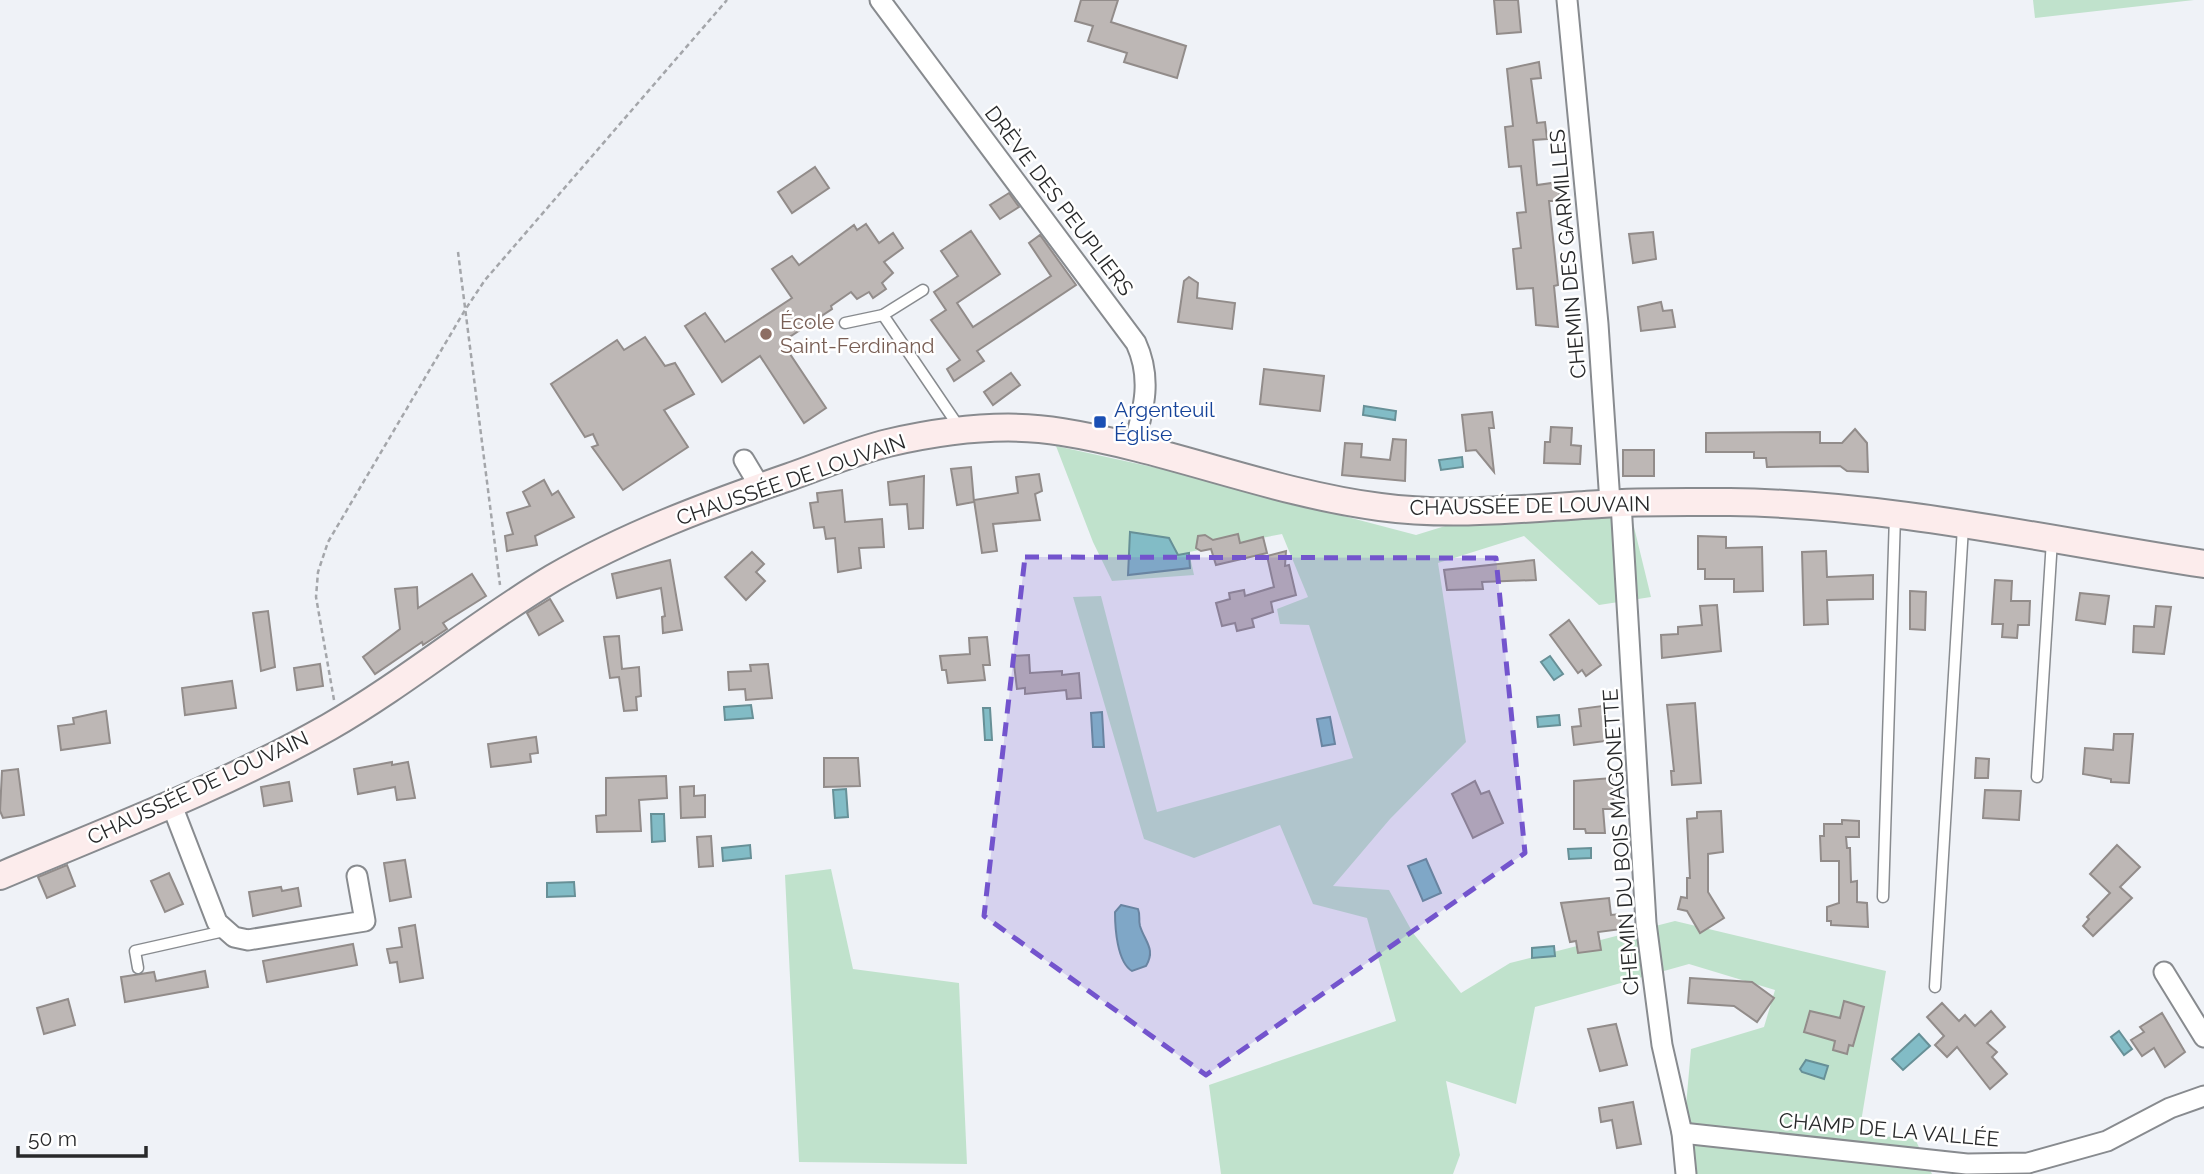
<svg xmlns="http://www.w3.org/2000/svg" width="2204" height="1174" font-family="Raleway,sans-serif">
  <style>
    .green { fill: #c0e2cc }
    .water { fill: #82bcc6; stroke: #679097; stroke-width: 2 }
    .building { fill: #bdb7b5; stroke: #928c8a; stroke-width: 2 }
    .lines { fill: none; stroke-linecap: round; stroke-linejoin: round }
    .service-casing { stroke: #888b8f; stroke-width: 13 }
    .minor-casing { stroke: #888b8f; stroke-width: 23 }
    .secondary-casing { stroke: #888b8f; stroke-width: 30 }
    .path { stroke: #a4a6aa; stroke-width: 2.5; stroke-dasharray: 5 3.5; stroke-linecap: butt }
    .service { stroke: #fff; stroke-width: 10 }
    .minor { stroke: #fff; stroke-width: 19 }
    .secondary { stroke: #fcecec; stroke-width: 26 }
    .marked { fill: #7354cd; fill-opacity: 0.2; stroke: #7354cd; stroke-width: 5; stroke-dasharray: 14 9; stroke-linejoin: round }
    .education-dot { fill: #8d6e63; stroke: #fff; stroke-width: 2.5 }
    .transit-dot { fill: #1a4fb4; stroke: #fff; stroke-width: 2.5 }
    .labels { text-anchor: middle; stroke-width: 5; stroke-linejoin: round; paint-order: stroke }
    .street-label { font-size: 21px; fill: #28292a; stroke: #fff }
    .education-label { font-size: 21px; fill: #785e54; stroke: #fff; text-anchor: start }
    .transit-label { font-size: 21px; fill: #164399; stroke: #fff; text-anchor: start }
  </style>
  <rect width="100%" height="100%" fill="#eff2f7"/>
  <g class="green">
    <polygon points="2033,0 2194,0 2035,18"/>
    <polygon points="1056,446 1180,473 1416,535 1497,510 1625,490 1651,597 1599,605 1524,536 1438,563 1466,742 1390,819 1333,886 1389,890 1413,933 1461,993 1510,963 1675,921 1886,971 1859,1134 1915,1139 1932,1174 1680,1174 1691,1049 1764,1027 1775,990 1689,964 1535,1007 1516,1104 1446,1081 1460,1155 1453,1174 1221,1174 1209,1085 1396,1021 1367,918 1313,904 1280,825 1194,858 1144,839 1073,597 1101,596 1157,812 1353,758 1309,625 1280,624 1277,609 1308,597 1282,534 1189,552 1194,575 1112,581 1093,542"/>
    <polygon points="831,869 853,969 959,983 967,1164 799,1162 785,875"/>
  </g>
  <g class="water">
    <polygon points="1364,406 1396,411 1395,420 1363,415"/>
    <polygon points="1462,457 1463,467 1441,470 1439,460"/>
    <polygon points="1130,532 1169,538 1178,555 1189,553 1190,568 1128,575"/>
    <polygon points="1550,656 1563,674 1554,680 1541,662"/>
    <polygon points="751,705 753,718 725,720 724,707"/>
    <polygon points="983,708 990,708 992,740 985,740"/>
    <polygon points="1102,712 1104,747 1093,747 1091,713"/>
    <polygon points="1559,715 1560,725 1538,727 1537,717"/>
    <polygon points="1330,717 1335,744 1322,746 1317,719"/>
    <polygon points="846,789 848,817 835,818 833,790"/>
    <polygon points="651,814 664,814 665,841 652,842"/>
    <polygon points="750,845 751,858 723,861 722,848"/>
    <polygon points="1591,848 1591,858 1569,859 1568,849"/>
    <polygon points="1426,859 1441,893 1423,901 1408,866"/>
    <polygon points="574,882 575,896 547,897 547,883"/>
    <path d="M 1121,905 L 1138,909 C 1141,917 1138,918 1140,926 C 1145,942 1156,949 1146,966 L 1132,971 C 1117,962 1115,928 1115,912 Z"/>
    <polygon points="1554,946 1555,956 1532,958 1532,948"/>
    <polygon points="2119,1031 2132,1049 2124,1055 2111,1037"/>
    <polygon points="1919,1034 1930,1046 1903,1070 1892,1059"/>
    <polygon points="1806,1060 1828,1066 1824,1079 1802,1072 1800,1069"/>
  </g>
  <g class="building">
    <polygon points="1081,0 1118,0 1111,22 1186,46 1177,78 1124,62 1127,53 1088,41 1093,26 1075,21"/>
    <polygon points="1494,0 1518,0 1521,32 1497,34"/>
    <polygon points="1539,62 1541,78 1531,79 1537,123 1545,122 1547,139 1533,140 1537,185 1559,182 1560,201 1549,201 1558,285 1554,286 1558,327 1536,325 1533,288 1517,289 1513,249 1521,248 1517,213 1526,212 1521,166 1509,167 1505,127 1513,126 1507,69"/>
    <polygon points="815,167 829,188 792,213 778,192"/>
    <polygon points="1009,193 1019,207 1000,219 990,205"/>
    <polygon points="866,224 879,243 893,233 903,248 884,262 893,273 882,283 886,289 873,298 869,292 857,299 851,292 831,306 832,309 782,342 826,408 804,423 760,356 722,382 685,326 705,313 725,342 792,298 772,269 792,256 799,265 854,225 857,230"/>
    <polygon points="971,231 1000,274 957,303 973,327 1051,276 1029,243 1040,235 1076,285 977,351 984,361 954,381 947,369 960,360 931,320 946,310 934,292 958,276 941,251"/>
    <polygon points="1653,232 1656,259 1633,263 1629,234"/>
    <polygon points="1189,277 1198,283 1197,298 1235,303 1232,329 1178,322 1184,281"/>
    <polygon points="1661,302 1663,311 1672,310 1675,327 1641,331 1638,307"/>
    <polygon points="645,337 665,366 675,363 694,394 664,410 688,447 623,490 592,447 598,445 593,434 585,437 551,384 617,340 624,350"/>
    <polygon points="1264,369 1324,376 1320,411 1260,404"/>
    <polygon points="1011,373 1020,385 993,405 984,392"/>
    <polygon points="1492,412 1494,428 1489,428 1494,472 1476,450 1466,451 1462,415"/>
    <polygon points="1551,427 1572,428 1571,445 1581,446 1580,464 1544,463 1545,442 1550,442"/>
    <polygon points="1855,429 1867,443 1868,472 1847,471 1840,466 1767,467 1766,458 1754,458 1754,452 1706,452 1706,433 1820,432 1820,443 1842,443"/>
    <polygon points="1393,439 1406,440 1405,481 1342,475 1345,443 1362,444 1361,457 1390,460"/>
    <rect x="1623" y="450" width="31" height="26"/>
    <polygon points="971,467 974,502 957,505 951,469"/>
    <polygon points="1039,474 1042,491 1035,494 1040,520 993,524 997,551 982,553 974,500 1018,493 1016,477"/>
    <polygon points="924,476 923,528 909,529 907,504 890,505 888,482"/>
    <polygon points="544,480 552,495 558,491 574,517 535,536 537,545 507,551 505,536 513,534 507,513 530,506 523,492"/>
    <polygon points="842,490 845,522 882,519 884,547 859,548 861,568 838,572 835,538 826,539 824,527 814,528 810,503 818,502 817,493"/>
    <polygon points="1238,534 1240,543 1263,537 1267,553 1216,565 1211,549 1201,551 1196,548 1198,536 1205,535 1213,540"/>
    <polygon points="1698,536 1726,537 1726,548 1762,547 1763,591 1734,592 1734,579 1705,579 1705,569 1698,569"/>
    <polygon points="1286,551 1285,566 1289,565 1296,595 1271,602 1273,612 1252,619 1254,627 1237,631 1235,623 1222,626 1216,603 1230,599 1229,593 1244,590 1245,596 1274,587 1267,556"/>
    <polygon points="1826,551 1827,577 1873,575 1873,599 1827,600 1828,624 1804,625 1802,552"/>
    <polygon points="752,552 764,564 756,572 765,581 746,600 725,577"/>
    <polygon points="670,560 682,630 663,633 662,617 665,616 661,588 617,598 612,574"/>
    <polygon points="1534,560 1536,580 1482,582 1483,589 1447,590 1444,570"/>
    <polygon points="472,574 486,596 443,623 447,629 423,645 422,642 375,674 363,657 400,629 395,589 417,587 418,608"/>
    <polygon points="1995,580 2012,581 2011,601 2030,601 2029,625 2018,625 2017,638 2002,637 2003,624 1992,624"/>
    <polygon points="1910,591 1926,592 1925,630 1910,629"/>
    <polygon points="2080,593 2109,596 2105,624 2076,620"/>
    <polygon points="550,599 563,621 539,635 527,613"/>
    <polygon points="1717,605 1721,651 1662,658 1661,635 1678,634 1678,627 1702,625 1700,606"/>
    <polygon points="2156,606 2171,607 2164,654 2133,652 2134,626 2154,627"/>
    <polygon points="268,611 275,667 261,671 253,613"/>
    <polygon points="1569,620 1601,665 1586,676 1582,670 1578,673 1550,635"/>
    <polygon points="619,636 622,669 639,667 641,696 636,697 637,710 624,711 619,677 610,678 604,637"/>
    <polygon points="987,637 990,665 983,665 985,680 948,683 946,670 942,670 940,656 970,654 969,638"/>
    <polygon points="1029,655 1030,673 1062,671 1062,675 1079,673 1081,698 1067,699 1066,690 1025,694 1025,688 1017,689 1013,656"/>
    <polygon points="320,664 323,686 297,690 294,668"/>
    <polygon points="768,664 772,698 746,700 745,689 729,690 728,672 751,671 750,665"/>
    <polygon points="232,681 236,708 185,715 182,688"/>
    <polygon points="1695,703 1701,783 1672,785 1671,771 1674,771 1667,705"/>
    <polygon points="1602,706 1606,741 1574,745 1572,727 1581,726 1579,709"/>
    <polygon points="106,711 110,743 61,750 58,726 74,724 73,718"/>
    <polygon points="2114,734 2133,734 2129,783 2111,782 2111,779 2083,774 2085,748 2113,750"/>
    <polygon points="536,737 538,753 530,754 531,762 491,767 488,744"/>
    <polygon points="824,758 858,758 860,786 824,787"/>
    <polygon points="1976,758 1989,759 1988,778 1975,778"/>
    <polygon points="392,762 392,765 408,762 415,798 397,800 395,787 358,794 354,769"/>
    <polygon points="18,769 24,815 3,818 0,811 2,771"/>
    <polygon points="666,776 667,798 639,800 641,831 597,832 596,816 606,815 606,778"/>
    <polygon points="1612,778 1614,809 1603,809 1605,833 1586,833 1585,829 1574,829 1574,781"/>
    <polygon points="1475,781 1481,794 1489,791 1503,823 1473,838 1452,794"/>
    <polygon points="289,782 292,801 264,806 261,787"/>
    <polygon points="694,786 694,796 705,795 705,817 681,818 680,787"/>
    <polygon points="1985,790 2021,791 2019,820 1983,818"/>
    <polygon points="1721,811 1723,852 1708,854 1708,892 1724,918 1700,933 1687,911 1678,909 1681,897 1687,898 1687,878 1690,878 1687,819 1697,818 1697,812"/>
    <polygon points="1842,820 1859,821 1859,837 1846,837 1847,848 1850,848 1851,882 1857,881 1857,902 1867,903 1868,927 1831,925 1831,921 1827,921 1827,907 1839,903 1839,861 1821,861 1820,836 1824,836 1824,824 1842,824"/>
    <polygon points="711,836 713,866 699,867 697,837"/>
    <polygon points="2117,845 2140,867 2120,887 2132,898 2093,936 2083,926 2089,919 2087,917 2110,893 2090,874"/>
    <polygon points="405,860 411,897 390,901 384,863"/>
    <polygon points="67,865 75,886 47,898 38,877"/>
    <polygon points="169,873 183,904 165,912 151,881"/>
    <polygon points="281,887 282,891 298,888 301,906 253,916 249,892"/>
    <polygon points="1609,898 1611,915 1620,914 1622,929 1598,932 1601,950 1578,953 1576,941 1570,942 1561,903"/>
    <polygon points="415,925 423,978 400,982 397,962 390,963 387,949 402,947 399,928"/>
    <polygon points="353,944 357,965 267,982 263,961"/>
    <polygon points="205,971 208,987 125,1002 121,977 154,972 156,981"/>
    <polygon points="1690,978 1752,982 1774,998 1757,1022 1734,1006 1688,1003"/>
    <polygon points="68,999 75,1025 44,1034 37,1008"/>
    <polygon points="1844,1001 1864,1007 1853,1046 1849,1045 1847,1054 1833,1050 1835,1041 1804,1032 1810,1011 1840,1018"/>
    <polygon points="1942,1003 1959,1021 1965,1015 1975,1026 1991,1011 2005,1027 1987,1043 1997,1052 1992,1057 2007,1074 1990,1089 1957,1047 1947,1057 1935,1045 1944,1036 1927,1017"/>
    <polygon points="2162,1013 2185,1052 2165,1067 2154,1048 2142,1056 2131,1040 2144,1032 2140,1027"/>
    <polygon points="1616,1024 1627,1065 1600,1071 1588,1029"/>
    <polygon points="1633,1102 1641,1144 1617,1148 1612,1120 1601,1122 1599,1108"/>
  </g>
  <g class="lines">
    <defs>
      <g id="service">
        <polyline points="923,290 883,315 959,427"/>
        <polyline points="845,323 883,315"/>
        <polyline points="2037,777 2052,540"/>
        <polyline points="1883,897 1895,516"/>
        <polyline points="138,968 135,951 224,931"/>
        <polyline points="1935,987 1963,527"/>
      </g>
      <g id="minor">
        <path d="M 880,0 L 1136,343 C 1153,380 1143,411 1133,449"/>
        <polyline points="1567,0 1598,324 1610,503"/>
        <polyline points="744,460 760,487"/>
        <polyline points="1621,503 1646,923 1662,1045 1682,1133 1686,1174"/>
        <polyline points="171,803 217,922 234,937 248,940 365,921 357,876"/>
        <polyline points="2164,972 2204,1037"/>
        <polyline points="1682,1133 1967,1164 2028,1163 2107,1141 2170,1108 2204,1096"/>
      </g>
      <path id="secondary" d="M 0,876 C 111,829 225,786 329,727 C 407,682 476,624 553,578 C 627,535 708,505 789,477 C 821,466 855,451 888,443 C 944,430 1005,422 1062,432 C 1169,449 1272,493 1380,507 C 1453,517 1528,508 1601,504 C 1644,501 1687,502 1730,502 C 1889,504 2047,540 2204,564"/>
    </defs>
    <use href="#service" class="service-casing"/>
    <use href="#minor" class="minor-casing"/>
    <use href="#secondary" class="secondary-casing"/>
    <g class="path">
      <polyline points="458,252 500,585"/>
      <polyline points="334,700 316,597 318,572 328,542 465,310 485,280 727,0"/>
    </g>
    <use href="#service" class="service"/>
    <use href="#minor" class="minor"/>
    <use href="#secondary" class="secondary"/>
  </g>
  <path class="marked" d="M 1025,557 L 1496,558 L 1525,853 L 1206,1075 L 984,916 Z"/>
  <circle class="education-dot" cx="766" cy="334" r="7"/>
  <rect class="transit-dot" x="1093" y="415" width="14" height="14" rx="3.5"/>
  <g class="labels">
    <g class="street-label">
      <text transform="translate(1059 201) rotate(53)" y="7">DRÈVE DES PEUPLIERS</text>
      <text transform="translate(1568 254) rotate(-95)" y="7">CHEMIN DES GARMILLES</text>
      <text transform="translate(791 480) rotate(-19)" y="7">CHAUSSÉE DE LOUVAIN</text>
      <text transform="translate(1530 506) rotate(-1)" y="7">CHAUSSÉE DE LOUVAIN</text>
      <text transform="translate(198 788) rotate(-25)" y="7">CHAUSSÉE DE LOUVAIN</text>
      <text transform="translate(1621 842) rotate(-94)" y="7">CHEMIN DU BOIS MAGONETTE</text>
      <text transform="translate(1889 1130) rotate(5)" y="7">CHAMP DE LA VALLÉE</text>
    </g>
    <g class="education-label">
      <text x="780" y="329">École<tspan x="780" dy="24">Saint-Ferdinand</tspan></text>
    </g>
    <g class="transit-label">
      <text x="1114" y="417">Argenteuil<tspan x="1114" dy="24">Église</tspan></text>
    </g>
  </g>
  <path d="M18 1146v10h128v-10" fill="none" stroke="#28292a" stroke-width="3.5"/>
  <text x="28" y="1146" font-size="21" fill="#28292a" stroke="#ffffff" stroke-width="5" paint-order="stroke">50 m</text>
</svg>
